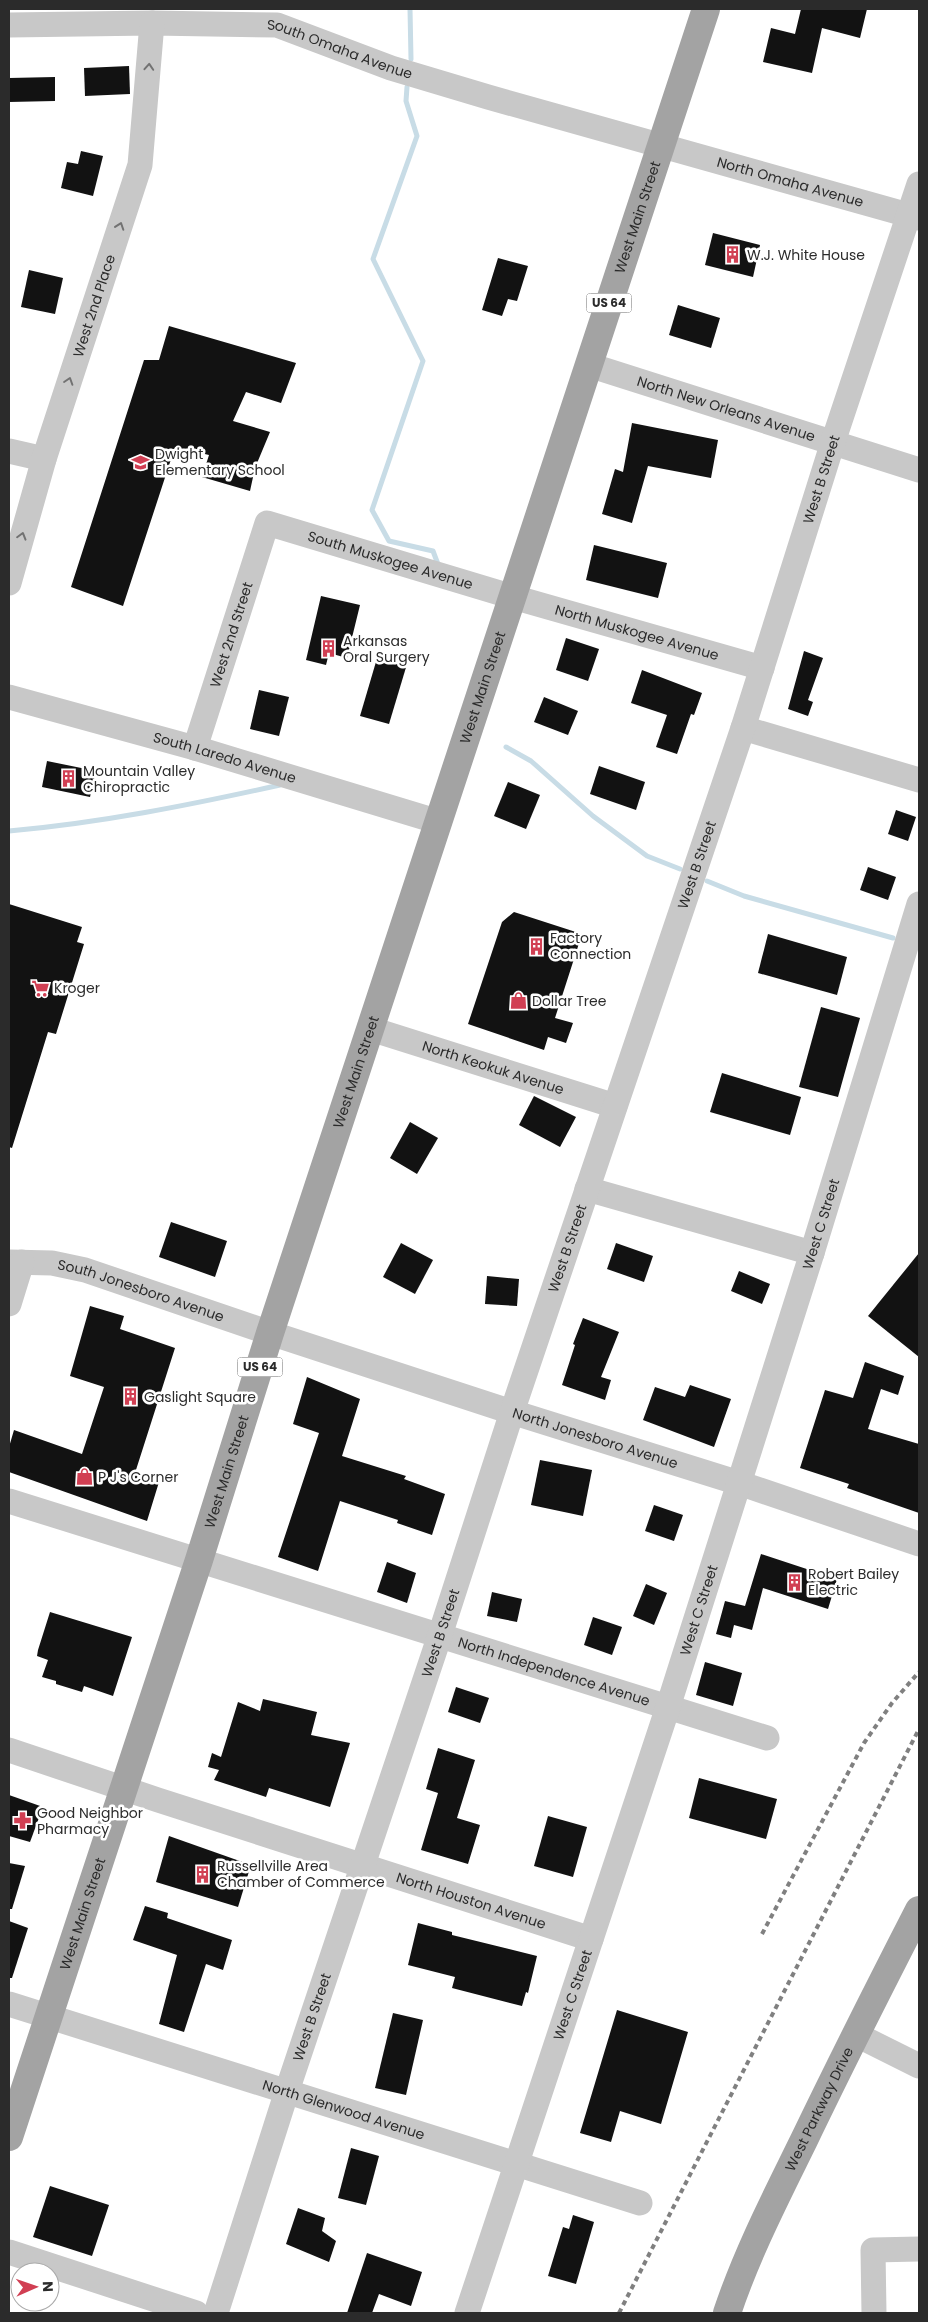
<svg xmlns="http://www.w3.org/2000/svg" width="928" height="2322" font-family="Poppins,sans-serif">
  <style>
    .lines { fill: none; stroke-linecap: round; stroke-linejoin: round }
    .stream { stroke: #c8dce6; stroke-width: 5 }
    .building { fill: #121212 }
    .minor { stroke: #c8c8c8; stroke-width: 25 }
    .major { stroke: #a3a3a3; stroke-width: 28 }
    .rail { stroke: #808080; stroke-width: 4; stroke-dasharray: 5 4; stroke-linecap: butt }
    .oneway { stroke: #727272 }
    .labels { text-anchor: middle; stroke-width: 5; stroke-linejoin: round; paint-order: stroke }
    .shield { fill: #fff; stroke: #6b6b6b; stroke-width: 1 }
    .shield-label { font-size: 12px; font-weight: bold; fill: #2b2b2b }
    .street-label { font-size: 14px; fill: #2b2b2b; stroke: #fff }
    .poi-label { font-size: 14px; fill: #2b2b2b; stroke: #fff; text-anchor: start }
  </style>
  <rect width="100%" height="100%" fill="#fff"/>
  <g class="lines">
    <g class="stream">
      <polyline points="410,9 411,59"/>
      <polyline points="407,87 406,101 417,136 373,259 423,361 372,510 389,541 433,551 439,567"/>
      <polyline points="506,747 531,761 593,816 647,856 680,869"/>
      <path d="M 9,831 C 100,823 190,805 280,785"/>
      <polyline points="707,881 744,896 893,938"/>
    </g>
  </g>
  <g class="building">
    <polygon points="801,9 867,9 860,38 822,28 812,73 763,62 771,28 795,34"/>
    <polygon points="129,66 130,94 85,96 84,68"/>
    <polygon points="55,77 55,101 9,102 9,78"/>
    <polygon points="81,151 103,156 93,196 61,188 67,162 78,164"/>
    <polygon points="713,233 760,245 753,277 705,265"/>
    <polygon points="498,258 528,266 517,301 508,299 502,316 482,310"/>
    <polygon points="29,270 63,278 55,314 21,307"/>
    <polygon points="678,305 720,318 711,348 669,335"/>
    <polygon points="169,326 296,363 281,403 246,392 233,421 270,432 255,468 250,491 202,477 209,455 175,447 123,606 71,587 144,360 159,360"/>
    <polygon points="632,423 718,440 711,478 648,466 632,523 602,514 615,469 623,472"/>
    <polygon points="594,545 667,563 658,598 586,580"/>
    <polygon points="321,596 360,605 347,658 329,653 326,665 306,660"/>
    <polygon points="566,638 599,649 588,681 556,670"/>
    <polygon points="804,651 823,658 808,700 813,702 808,716 788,709"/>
    <polygon points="378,655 407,664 389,724 360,716"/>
    <polygon points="642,670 702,693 694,715 691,714 677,754 656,747 667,715 631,703"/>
    <polygon points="259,690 289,697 279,736 250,729"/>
    <polygon points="544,697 578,711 568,735 534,722"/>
    <polygon points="47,761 96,771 90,797 42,787"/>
    <polygon points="599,766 645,782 636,810 590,794"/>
    <polygon points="508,782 540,795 526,829 494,816"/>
    <polygon points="896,810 916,817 908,841 888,834"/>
    <polygon points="868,867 896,877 888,900 860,890"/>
    <polygon points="9,904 82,927 77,942 84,944 56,1034 48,1032 12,1148 9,1147"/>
    <polygon points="514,912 582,934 555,1018 573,1023 566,1043 548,1037 544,1050 468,1024 502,922"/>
    <polygon points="768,934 847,957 837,995 758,973"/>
    <polygon points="821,1007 860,1018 838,1097 799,1087"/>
    <polygon points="722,1073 801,1097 790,1135 710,1112"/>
    <polygon points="534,1096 576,1117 560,1147 519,1125"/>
    <polygon points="410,1122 438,1138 417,1174 390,1158"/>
    <polygon points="171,1222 227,1241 215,1277 159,1257"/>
    <polygon points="401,1243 433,1260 415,1294 383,1277"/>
    <polygon points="616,1243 653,1256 644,1282 607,1269"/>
    <polygon points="919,1253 919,1357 868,1316"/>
    <polygon points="739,1271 770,1284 762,1304 731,1291"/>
    <polygon points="487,1276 519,1279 517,1306 485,1304"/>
    <polygon points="90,1306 124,1316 120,1329 175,1348 135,1473 159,1482 147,1521 9,1472 9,1447 14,1430 82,1454 104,1387 70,1376"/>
    <polygon points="583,1318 619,1332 601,1377 611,1380 605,1400 562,1385 575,1345 573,1344"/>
    <polygon points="865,1362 904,1376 898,1395 881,1389 868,1429 919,1444 919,1513 847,1488 849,1484 800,1468 825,1390 853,1398"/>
    <polygon points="307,1377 360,1399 342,1456 406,1476 404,1479 445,1494 432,1535 397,1523 398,1520 340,1501 318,1571 278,1557 319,1433 293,1424"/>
    <polygon points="690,1385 731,1399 714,1447 643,1420 655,1387 685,1397"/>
    <polygon points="540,1460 592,1470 583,1516 531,1505"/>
    <polygon points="654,1505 683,1515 674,1541 645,1531"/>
    <polygon points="761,1554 837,1579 828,1609 763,1588 752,1630 734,1625 731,1638 716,1634 725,1601 745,1606"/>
    <polygon points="387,1562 416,1573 407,1603 377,1592"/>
    <polygon points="646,1584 667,1593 654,1625 633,1616"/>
    <polygon points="492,1592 522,1599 517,1622 487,1616"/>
    <polygon points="50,1612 132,1637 113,1696 84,1686 82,1692 56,1684 56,1681 42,1677 48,1660 37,1656 38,1650"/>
    <polygon points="593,1617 622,1627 612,1655 584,1645"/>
    <polygon points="705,1662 742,1673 733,1706 696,1695"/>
    <polygon points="456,1687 489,1698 480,1723 448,1712"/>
    <polygon points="263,1699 317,1712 311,1735 350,1743 330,1807 269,1788 266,1797 214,1780 219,1770 208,1767 212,1753 221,1757 238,1702 260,1711"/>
    <polygon points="438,1748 475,1760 457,1818 480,1825 468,1864 421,1850 438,1793 426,1789"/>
    <polygon points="699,1778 777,1799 766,1839 689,1818"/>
    <polygon points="9,1795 43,1807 30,1842 9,1836"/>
    <polygon points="548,1816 587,1827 573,1877 534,1866"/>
    <polygon points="169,1836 251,1865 238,1907 156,1882"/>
    <polygon points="9,1863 25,1866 12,1909 9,1909"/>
    <polygon points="145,1906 168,1913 167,1918 232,1940 223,1970 206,1964 184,2032 159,2024 177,1955 133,1940"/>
    <polygon points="9,1921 28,1928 12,1978 9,1978"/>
    <polygon points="418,1923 452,1932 452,1935 537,1956 528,1993 526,1992 522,2006 452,1988 455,1977 408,1965"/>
    <polygon points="617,2010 688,2032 661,2124 620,2111 611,2142 580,2133"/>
    <polygon points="393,2013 423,2020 406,2095 375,2088"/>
    <polygon points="351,2148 379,2156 366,2205 338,2198"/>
    <polygon points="50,2186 109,2205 92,2256 33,2237"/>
    <polygon points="298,2208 325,2218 322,2231 336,2241 329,2262 286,2244"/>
    <polygon points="573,2215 594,2222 576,2284 548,2276 563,2227 569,2229"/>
    <polygon points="367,2253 422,2272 411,2306 379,2294 372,2313 347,2313"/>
  </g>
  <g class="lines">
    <g class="minor">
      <path id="s1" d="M 9,25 L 152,23 L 277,25 L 391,68 L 488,97 L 919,218"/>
      <path id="s2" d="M 589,365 L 919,470"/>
      <polyline points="9,451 44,459"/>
      <path id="s3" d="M 9,583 L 44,459 L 140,165 L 152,23"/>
      <path id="s4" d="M 9,697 L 195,748 L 439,822"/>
      <polyline points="743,728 919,780"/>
      <path id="s5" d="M 195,748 L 267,523 L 513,597 L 762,668"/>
      <path id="s6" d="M 371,1029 L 615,1106"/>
      <polyline points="587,1189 812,1253"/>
      <path id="s7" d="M 9,1262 L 52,1263 L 85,1270 L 270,1333 L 512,1412 L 739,1483 L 919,1544"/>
      <polyline points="9,1304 22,1262"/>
      <path id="s8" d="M 9,1501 L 767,1738"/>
      <path id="s9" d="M 9,1750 L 158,1800 L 591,1939"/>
      <path id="s10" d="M 9,2004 L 640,2203"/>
      <polyline points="855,2034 919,2066"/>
      <polyline points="9,2252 196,2313"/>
      <path id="s11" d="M 216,2313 L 287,2091 L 440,1635 L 512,1412 L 743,728 L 833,442 L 919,184"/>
      <path id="s12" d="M 467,2313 L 668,1707 L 812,1253 L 919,904"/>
      <polyline points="874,2313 873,2250 919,2249"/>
    </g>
    <g class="major">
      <path id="s13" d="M 9,2137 L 199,1560 L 270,1333 L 706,9"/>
      <path id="s14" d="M 727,2313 C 747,2253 776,2197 804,2140 C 841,2063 880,1986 919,1910"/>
    </g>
    <g class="rail">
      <polyline points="762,1934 864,1743 892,1703 919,1672"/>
      <polyline points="619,2313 919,1729"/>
    </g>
  </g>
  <defs><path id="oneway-chevron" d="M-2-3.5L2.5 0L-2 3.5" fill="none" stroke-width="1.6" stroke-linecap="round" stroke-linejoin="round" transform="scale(1.25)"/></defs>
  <g class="oneway">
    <use href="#oneway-chevron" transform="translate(149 67) rotate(-86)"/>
    <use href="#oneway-chevron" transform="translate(120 226) rotate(-71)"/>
    <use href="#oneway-chevron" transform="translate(69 381) rotate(-72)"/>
    <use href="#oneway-chevron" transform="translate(22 536) rotate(-74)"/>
  </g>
  <defs>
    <symbol id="building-bare" viewBox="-9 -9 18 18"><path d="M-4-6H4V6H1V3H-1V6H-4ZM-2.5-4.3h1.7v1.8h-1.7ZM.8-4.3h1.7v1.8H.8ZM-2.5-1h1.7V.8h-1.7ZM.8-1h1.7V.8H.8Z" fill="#d13f53" stroke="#fff" stroke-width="2.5" paint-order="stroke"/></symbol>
    <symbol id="school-bare" viewBox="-9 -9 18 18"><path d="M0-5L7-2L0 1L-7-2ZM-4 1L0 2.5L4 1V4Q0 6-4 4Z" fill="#d13f53" stroke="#fff" stroke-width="2.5" paint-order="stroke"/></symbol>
    <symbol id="supermarket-bare" viewBox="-9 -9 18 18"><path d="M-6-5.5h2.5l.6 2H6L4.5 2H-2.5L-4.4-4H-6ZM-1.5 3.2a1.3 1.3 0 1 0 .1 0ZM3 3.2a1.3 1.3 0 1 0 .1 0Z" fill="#d13f53" stroke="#fff" stroke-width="2.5" paint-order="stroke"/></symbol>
    <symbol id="shop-bare" viewBox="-9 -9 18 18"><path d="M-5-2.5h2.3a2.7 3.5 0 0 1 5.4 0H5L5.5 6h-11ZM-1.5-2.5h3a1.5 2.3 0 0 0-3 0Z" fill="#d13f53" stroke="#fff" stroke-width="2.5" paint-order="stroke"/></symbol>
    <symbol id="pharmacy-bare" viewBox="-9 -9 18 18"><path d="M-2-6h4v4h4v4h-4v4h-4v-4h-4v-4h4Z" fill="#d13f53" stroke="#fff" stroke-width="2.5" paint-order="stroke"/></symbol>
  </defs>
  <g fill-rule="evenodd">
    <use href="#building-bare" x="720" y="242" width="25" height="25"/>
    <use href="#school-bare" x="128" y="450" width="25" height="25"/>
    <use href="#building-bare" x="316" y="636" width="25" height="25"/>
    <use href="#building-bare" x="56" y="766" width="25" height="25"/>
    <use href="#building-bare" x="524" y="934" width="25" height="25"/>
    <use href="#supermarket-bare" x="28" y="976" width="25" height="25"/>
    <use href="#shop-bare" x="506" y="988" width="25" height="25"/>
    <use href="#building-bare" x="118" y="1384" width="25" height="25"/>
    <use href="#shop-bare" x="72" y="1464" width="25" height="25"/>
    <use href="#building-bare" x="782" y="1570" width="25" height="25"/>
    <use href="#pharmacy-bare" x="10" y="1808" width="25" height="25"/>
    <use href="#building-bare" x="190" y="1862" width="25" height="25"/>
  </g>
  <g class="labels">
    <g class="shield">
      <rect x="586.5" y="293.5" width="45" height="19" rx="4"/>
      <rect x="237.5" y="1357.5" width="45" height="19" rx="4"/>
    </g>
    <g class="shield-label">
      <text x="609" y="307">US 64</text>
      <text x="260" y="1371">US 64</text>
    </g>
    <g class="street-label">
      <text dy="5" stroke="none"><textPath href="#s1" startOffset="335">South Omaha Avenue</textPath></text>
      <text dy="5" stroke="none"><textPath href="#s1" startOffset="805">North Omaha Avenue</textPath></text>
      <text dy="5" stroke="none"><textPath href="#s13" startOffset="2020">West Main Street</textPath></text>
      <text dy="5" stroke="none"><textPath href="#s3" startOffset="290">West 2nd Place</textPath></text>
      <text dy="5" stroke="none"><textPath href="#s2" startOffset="144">North New Orleans Avenue</textPath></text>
      <text dy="5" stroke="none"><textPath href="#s11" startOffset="1931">West B Street</textPath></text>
      <text dy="5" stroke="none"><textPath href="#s5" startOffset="365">South Muskogee Avenue</textPath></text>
      <text dy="5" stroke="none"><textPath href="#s5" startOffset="622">North Muskogee Avenue</textPath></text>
      <text dy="5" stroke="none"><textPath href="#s5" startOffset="119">West 2nd Street</textPath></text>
      <text dy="5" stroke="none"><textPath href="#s13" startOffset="1525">West Main Street</textPath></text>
      <text dy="5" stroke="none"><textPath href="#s4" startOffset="224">South Laredo Avenue</textPath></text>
      <text dy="5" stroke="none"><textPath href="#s11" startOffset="1526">West B Street</textPath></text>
      <text dy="5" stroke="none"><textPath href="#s6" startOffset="128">North Keokuk Avenue</textPath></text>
      <text dy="5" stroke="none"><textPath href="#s13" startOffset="1120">West Main Street</textPath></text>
      <text dy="5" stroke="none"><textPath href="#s12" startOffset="1145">West C Street</textPath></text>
      <text dy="5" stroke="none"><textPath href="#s11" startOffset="1121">West B Street</textPath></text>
      <text dy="5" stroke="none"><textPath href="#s7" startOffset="136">South Jonesboro Avenue</textPath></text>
      <text dy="5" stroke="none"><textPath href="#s7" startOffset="614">North Jonesboro Avenue</textPath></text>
      <text dy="5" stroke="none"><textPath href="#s13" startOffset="700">West Main Street</textPath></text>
      <text dy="5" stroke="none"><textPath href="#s12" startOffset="740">West C Street</textPath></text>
      <text dy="5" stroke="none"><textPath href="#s11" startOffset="716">West B Street</textPath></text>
      <text dy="5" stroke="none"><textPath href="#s8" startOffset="571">North Independence Avenue</textPath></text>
      <text dy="5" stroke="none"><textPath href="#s9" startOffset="486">North Houston Avenue</textPath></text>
      <text dy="5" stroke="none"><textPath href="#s13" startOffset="235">West Main Street</textPath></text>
      <text dy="5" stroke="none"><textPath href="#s12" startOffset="335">West C Street</textPath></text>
      <text dy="5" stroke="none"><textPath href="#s11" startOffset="311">West B Street</textPath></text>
      <text dy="5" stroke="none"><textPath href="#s10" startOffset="351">North Glenwood Avenue</textPath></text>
      <text dy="5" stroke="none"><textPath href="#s14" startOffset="224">West Parkway Drive</textPath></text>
    </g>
    <g class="poi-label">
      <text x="747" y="260">W.J. White House</text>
      <text x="155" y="459">Dwight<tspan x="155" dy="16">Elementary School</tspan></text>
      <text x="343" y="646">Arkansas<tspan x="343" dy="16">Oral Surgery</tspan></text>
      <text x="83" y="776">Mountain Valley<tspan x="83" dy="16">Chiropractic</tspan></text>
      <text x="550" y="943">Factory<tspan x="550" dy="16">Connection</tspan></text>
      <text x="54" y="993">Kroger</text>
      <text x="532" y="1006">Dollar Tree</text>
      <text x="144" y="1402">Gaslight Square</text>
      <text x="98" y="1482">P J's Corner</text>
      <text x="808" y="1579">Robert Bailey<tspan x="808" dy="16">Electric</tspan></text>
      <text x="37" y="1818">Good Neighbor<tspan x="37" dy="16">Pharmacy</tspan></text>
      <text x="217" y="1871">Russellville Area<tspan x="217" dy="16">Chamber of Commerce</tspan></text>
    </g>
  </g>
  <rect width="928" height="2322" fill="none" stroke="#2b2b2b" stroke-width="20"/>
  <g transform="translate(35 2287) rotate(88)"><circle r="24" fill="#ffffff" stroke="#aaaaaa"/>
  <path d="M0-4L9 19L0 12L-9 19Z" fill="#d13f53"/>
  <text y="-8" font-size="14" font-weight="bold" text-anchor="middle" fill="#2b2b2b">N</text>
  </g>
</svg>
